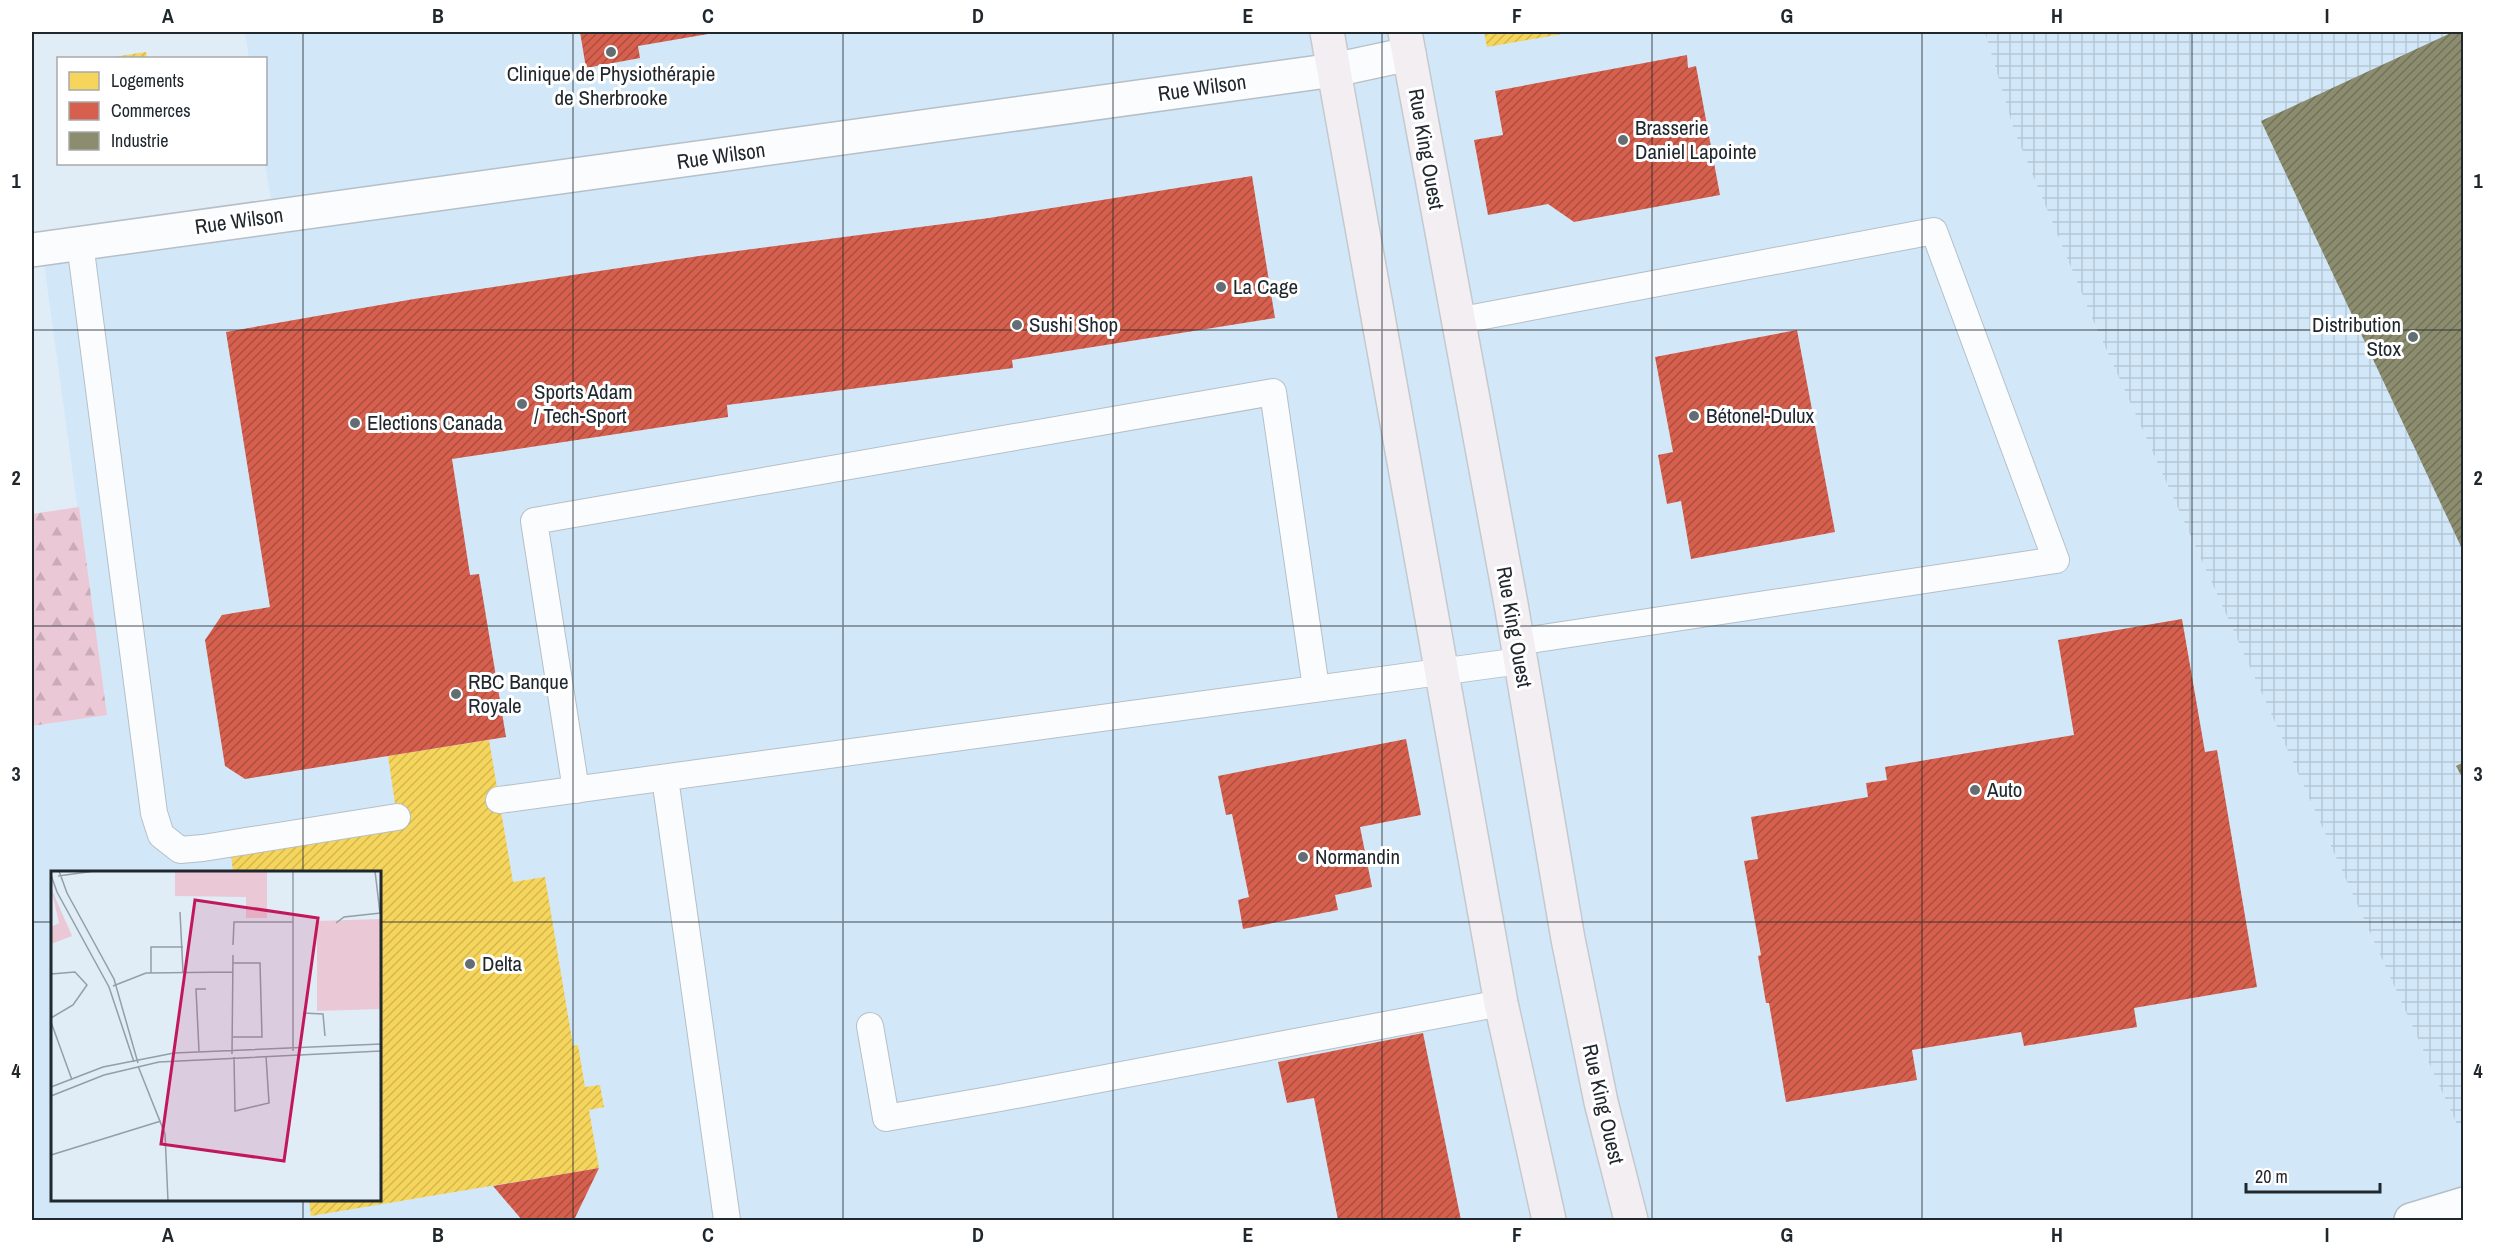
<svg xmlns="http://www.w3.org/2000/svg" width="2495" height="1252" font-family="'Archivo Narrow',sans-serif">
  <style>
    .built { fill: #d2e8f9; fill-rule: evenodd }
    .industrial { fill: url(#industrial-grid) }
    .forest { fill: url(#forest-firs) }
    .homes { fill: url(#homes-hatch) }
    .shops { fill: url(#shops-hatch) }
    .industry { fill: url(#industry-hatch) }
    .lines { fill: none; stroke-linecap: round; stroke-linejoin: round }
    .lane-casing { stroke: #b6bfc7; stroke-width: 28 }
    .street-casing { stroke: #b6bfc7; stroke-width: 36 }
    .primary-casing { stroke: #c3c9ce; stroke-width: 36 }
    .lane { stroke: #fafcfe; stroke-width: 26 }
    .street { stroke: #fafcfe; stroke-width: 33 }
    .primary { stroke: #f3eef1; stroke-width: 33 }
    .grid { fill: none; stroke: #20282e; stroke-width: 1.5; stroke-opacity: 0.55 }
    .poi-dot { fill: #636d74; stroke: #fff; stroke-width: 2 }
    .labels { text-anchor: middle; stroke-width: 6; stroke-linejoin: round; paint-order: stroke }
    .poi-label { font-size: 21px; fill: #20282e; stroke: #fff; text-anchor: start }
    .street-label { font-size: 21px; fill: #20282e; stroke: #fff }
    .inset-road { fill: none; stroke: #939ea6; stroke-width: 1.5 }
    .view { fill: #c2185b; fill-opacity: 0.15; stroke: #c2185b; stroke-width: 3 }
    .inset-edge { fill: none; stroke: #20282e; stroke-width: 3 }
    .neatline { fill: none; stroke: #20282e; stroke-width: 2 }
    .grid-label { font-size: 20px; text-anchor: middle; font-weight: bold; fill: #20282e }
  </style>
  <defs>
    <pattern id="industrial-grid" width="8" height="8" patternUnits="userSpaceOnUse" patternTransform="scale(1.5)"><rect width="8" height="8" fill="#d2e8f9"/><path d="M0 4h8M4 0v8" fill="none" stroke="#b4c7d6"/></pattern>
    <pattern id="forest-firs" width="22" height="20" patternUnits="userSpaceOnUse" patternTransform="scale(1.5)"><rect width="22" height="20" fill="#ebc8d5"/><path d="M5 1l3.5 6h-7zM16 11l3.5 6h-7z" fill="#c9acb7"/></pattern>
    <pattern id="homes-hatch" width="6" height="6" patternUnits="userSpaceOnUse" patternTransform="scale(1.5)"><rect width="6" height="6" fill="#f6d55c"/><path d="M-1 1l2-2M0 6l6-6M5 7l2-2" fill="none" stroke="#d3b750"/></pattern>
    <pattern id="shops-hatch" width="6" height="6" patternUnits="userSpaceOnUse" patternTransform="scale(1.5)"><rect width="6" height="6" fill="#d6604d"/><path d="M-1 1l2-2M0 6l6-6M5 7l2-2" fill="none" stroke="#ad4f40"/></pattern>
    <pattern id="industry-hatch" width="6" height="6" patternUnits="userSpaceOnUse" patternTransform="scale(1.5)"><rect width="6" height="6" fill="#8c8c6e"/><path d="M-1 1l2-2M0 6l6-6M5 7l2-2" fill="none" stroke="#72725b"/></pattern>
  </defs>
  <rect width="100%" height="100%" fill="#e0ecf6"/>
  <path class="built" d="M 245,32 L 1985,32 L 2014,130 L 2093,320 L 2463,1138 L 2463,1204 L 2411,1220 L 32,1220 L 32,726 L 106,715 L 42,249 L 274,217 L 265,164 L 266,58 L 249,58 ZM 52,872 L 380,872 L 380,1200 L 52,1200 Z"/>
  <polygon class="industrial" points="1985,32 2463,32 2463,1138 2093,320 2014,130"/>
  <polygon class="forest" points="79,507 107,715 32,726 32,514"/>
  <g class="homes">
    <polygon points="1484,32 1568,32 1568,33 1487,47"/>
    <polygon points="146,52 147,58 113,58 113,57"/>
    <polygon points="489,740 513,882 545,877 573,1046 578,1045 585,1087 600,1085 604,1107 589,1110 599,1168 311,1216 309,1200 380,1200 380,872 233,872 231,855 397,817 388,756"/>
  </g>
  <g class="shops">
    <polygon points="580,32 714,32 714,33 638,46 640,58 586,68"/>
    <polygon points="1687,55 1688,68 1696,66 1720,195 1574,222 1548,204 1488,215 1474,140 1503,135 1495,91"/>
    <polygon points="1252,176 1275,318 1012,360 1013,368 727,405 728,417 452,459 470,575 479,574 506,737 245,779 225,766 205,640 222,615 270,607 226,332 414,299 699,256 989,218"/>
    <polygon points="1797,330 1835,532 1691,559 1681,501 1667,504 1658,455 1673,452 1655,357"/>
    <polygon points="2182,619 2205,752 2217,750 2257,987 2134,1008 2137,1027 2024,1046 2021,1032 1912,1050 1917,1080 1786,1102 1769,1003 1766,1003 1758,956 1761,955 1744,861 1758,859 1751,817 1868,797 1866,783 1887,780 1885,767 2074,735 2058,640"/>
    <polygon points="1406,739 1421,815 1360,827 1372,887 1335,895 1338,910 1243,929 1238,900 1249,897 1232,814 1226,815 1218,776"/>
    <polygon points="1423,1033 1461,1220 1338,1220 1314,1098 1287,1103 1278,1062"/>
    <polygon points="599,1168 574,1220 522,1220 493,1186"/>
  </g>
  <g class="industry">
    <polygon points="2453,32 2464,32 2464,553 2261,121"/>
    <polygon points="2464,762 2464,781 2456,766"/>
  </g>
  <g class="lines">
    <defs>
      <g id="lane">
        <polyline points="80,243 154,813 161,835 180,850 203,848 397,817"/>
        <polyline points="1457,321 1934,231 2056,560 1517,642"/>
        <polyline points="665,778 727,1220"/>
        <polyline points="576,790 534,521 1273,392 1316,688"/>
        <polyline points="499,800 1520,661"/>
        <polyline points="870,1026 886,1118 1000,1098 1501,1003"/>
      </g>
      <g id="street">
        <polyline points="32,250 1334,70 1409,54"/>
        <polyline points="2411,1220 2464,1204"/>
      </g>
      <g id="primary">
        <polyline points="1327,32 1501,1003 1549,1220"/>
        <polyline points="1405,32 1511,604 1568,939 1601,1102 1631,1220"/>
      </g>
    </defs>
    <use href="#lane" class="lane-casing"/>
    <use href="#street" class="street-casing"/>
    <use href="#primary" class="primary-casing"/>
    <use href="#lane" class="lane"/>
    <use href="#street" class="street"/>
    <use href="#primary" class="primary"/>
  </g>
  <path class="grid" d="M 303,32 L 303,872M 573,32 L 573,1220M 843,32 L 843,1220M 1113,32 L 1113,1220M 1382,32 L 1382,1220M 1652,32 L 1652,1220M 1922,32 L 1922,1220M 2192,32 L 2192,1220M 32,330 L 2464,330M 32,626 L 2464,626M 32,922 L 52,922M 380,922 L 2464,922M 303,1200 L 303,1220"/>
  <g class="poi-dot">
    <circle cx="611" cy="52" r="6"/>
    <circle cx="1623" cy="140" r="6"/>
    <circle cx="1221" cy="287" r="6"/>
    <circle cx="1017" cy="325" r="6"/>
    <circle cx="2413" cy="337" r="6"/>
    <circle cx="522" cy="404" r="6"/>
    <circle cx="1694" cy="416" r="6"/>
    <circle cx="355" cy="423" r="6"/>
    <circle cx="456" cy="694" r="6"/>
    <circle cx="1975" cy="790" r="6"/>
    <circle cx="1303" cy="857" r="6"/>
    <circle cx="470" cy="964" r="6"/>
  </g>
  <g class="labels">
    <g class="poi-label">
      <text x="611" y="81" text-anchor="middle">Clinique de Physiothérapie<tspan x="611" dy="24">de Sherbrooke</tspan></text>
      <text x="1635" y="135">Brasserie<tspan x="1635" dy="24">Daniel Lapointe</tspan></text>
      <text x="1233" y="294">La Cage</text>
      <text x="1029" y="332">Sushi Shop</text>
      <text x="2401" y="332" text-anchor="end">Distribution<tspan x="2401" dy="24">Stox</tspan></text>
      <text x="534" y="399">Sports Adam<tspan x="534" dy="24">/ Tech-Sport</tspan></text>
      <text x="1706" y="423">Bétonel-Dulux</text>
      <text x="367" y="430">Elections Canada</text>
      <text x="468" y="689">RBC Banque<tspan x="468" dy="24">Royale</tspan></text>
      <text x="1987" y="797">Auto</text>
      <text x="1315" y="864">Normandin</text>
      <text x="482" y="971">Delta</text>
    </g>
    <g class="street-label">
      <text transform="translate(1202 88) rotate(-8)" y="7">Rue Wilson</text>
      <text transform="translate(1426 149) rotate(80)" y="7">Rue King Ouest</text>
      <text transform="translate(721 156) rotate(-8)" y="7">Rue Wilson</text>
      <text transform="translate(239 221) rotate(-8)" y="7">Rue Wilson</text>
      <text transform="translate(1514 627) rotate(80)" y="7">Rue King Ouest</text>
      <text transform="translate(1603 1104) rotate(77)" y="7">Rue King Ouest</text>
    </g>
  </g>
  <g transform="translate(51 871)">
    <rect width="330" height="330" fill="#e0ecf6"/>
    <path d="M 124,0 L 216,0 L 216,47 L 195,47 L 195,26 L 124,25 ZM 0,17 L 21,65 L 0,73 L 0,56 L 8,52 Z" fill="#ebc8d5"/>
    <path d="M 330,48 L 330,138 L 266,140 L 266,50 Z" fill="#ebc8d5"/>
    <path class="inset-road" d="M 8,0 L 16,22 L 63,108 L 87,192M 324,0 L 329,42M 0,4 L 6,21 L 58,116 L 83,191M 7,5 L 44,0M 129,41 L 132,101M 285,52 L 293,46 L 330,42M 182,74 L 183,51 L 242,51M 100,102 L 100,76 L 132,76M 0,103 L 24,101 L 36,114 L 22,134 L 0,147M 62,115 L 95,102 L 182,101M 252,142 L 272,143 L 274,165M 0,151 L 21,209M 182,166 L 211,166 L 209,92 L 182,92M 148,180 L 145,118 L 155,118M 242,180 L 242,0M 181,183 L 182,84M 183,186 L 184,240 L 218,232 L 215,185M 87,195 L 114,263 L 117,330M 0,216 L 52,196 L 123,182 L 330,173M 0,225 L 53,204 L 108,191 L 330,180M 0,284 L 110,250"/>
    <path class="view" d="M 144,29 L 267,47 L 233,290 L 110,273 Z"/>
    <rect width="330" height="330" class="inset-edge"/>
  </g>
  <rect width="2495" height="1252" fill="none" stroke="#ffffff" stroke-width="66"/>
  <rect x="57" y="57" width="210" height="108" fill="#ffffff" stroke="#a6a9ab" stroke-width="1.5"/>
  <rect x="69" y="72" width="30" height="18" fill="#f6d55c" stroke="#a6a9ab" stroke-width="1.5"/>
  <text x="111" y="87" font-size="18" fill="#20282e">Logements</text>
  <rect x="69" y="102" width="30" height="18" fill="#d6604d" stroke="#a6a9ab" stroke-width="1.5"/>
  <text x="111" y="117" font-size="18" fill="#20282e">Commerces</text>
  <rect x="69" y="132" width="30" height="18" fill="#8c8c6e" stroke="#a6a9ab" stroke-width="1.5"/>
  <text x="111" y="147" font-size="18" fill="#20282e">Industrie</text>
  <path d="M2246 1183v9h134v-9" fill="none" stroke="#20282e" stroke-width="3"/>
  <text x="2255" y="1183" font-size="18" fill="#20282e" stroke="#ffffff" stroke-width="4.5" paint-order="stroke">20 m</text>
  <rect x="33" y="33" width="2429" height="1186" class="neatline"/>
  <g class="grid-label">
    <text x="168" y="23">A</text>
    <text x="438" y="23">B</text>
    <text x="708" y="23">C</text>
    <text x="978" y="23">D</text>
    <text x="1248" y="23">E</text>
    <text x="1517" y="23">F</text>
    <text x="1787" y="23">G</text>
    <text x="2057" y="23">H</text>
    <text x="2327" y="23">I</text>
    <text x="16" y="188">1</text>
    <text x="2478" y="188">1</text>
    <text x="16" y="485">2</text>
    <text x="2478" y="485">2</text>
    <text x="16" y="781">3</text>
    <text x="2478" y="781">3</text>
    <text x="16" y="1078">4</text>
    <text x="2478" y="1078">4</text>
    <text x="168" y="1242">A</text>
    <text x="438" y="1242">B</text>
    <text x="708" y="1242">C</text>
    <text x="978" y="1242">D</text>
    <text x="1248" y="1242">E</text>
    <text x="1517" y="1242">F</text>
    <text x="1787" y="1242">G</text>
    <text x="2057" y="1242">H</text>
    <text x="2327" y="1242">I</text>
  </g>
</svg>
